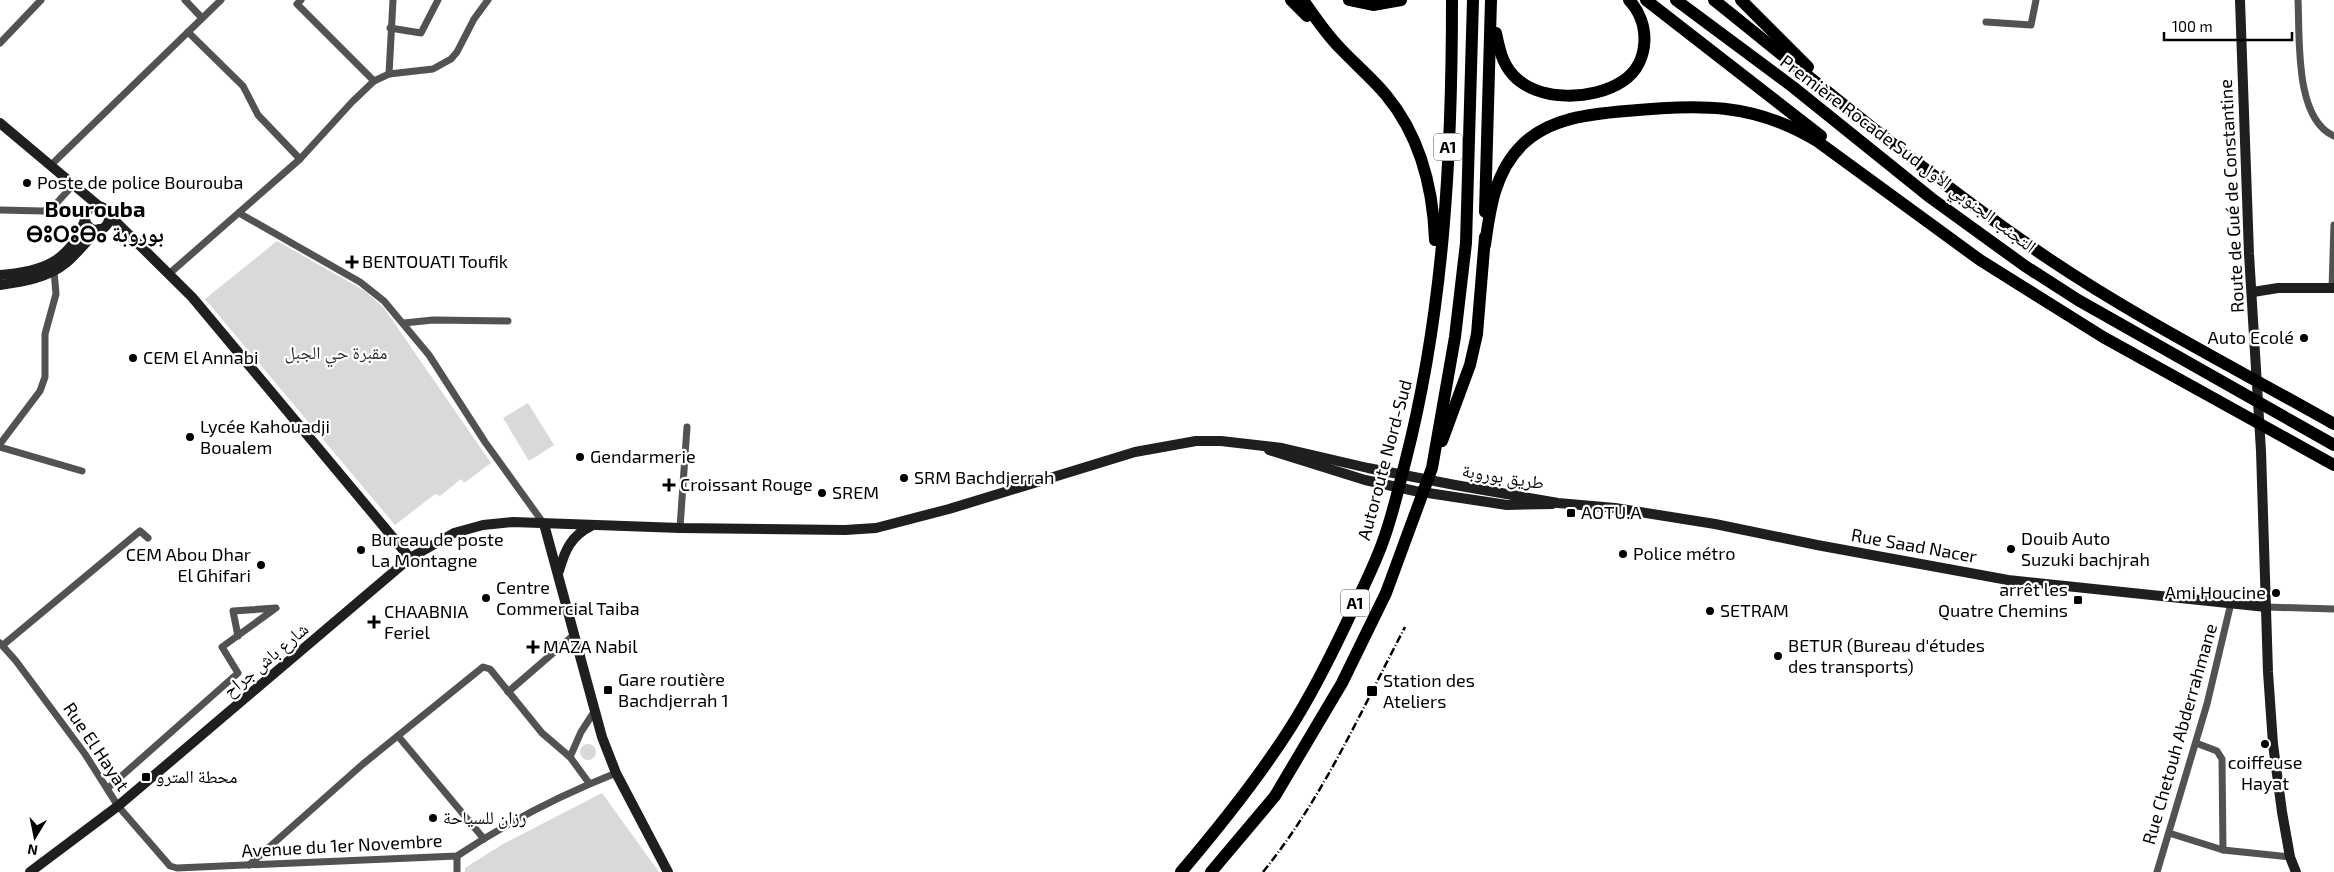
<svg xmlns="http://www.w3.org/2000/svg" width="2334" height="872" font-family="'Exo 2','Noto Naskh Arabic','Noto Sans Tifinagh',sans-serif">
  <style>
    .green { fill: #d9d9d9 }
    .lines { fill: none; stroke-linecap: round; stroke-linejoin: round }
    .street { stroke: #525252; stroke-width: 7 }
    .secondary { stroke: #1f1f1f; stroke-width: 10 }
    .highway { stroke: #000; stroke-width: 12 }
    .rail { stroke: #000; stroke-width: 2.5; stroke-dasharray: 8 2.5 1 2.5; stroke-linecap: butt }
    .poi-dot { fill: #000; stroke: #fff; stroke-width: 2 }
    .labels { text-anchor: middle; stroke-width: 4.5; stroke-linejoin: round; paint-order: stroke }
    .shield { fill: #fff; stroke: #4c4c4c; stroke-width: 1 }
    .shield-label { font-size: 16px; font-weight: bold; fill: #000 }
    .street-label { font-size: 18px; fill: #000; stroke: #fff }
    .poi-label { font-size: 18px; fill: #000; stroke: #fff; text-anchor: start }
    .park-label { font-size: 18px; fill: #303030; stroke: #fff }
    .district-label { font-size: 22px; font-weight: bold; fill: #000; stroke: #fff }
  </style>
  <rect width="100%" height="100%" fill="#fff"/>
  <g class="green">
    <polygon points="277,241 365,291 384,308 491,463 464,483 461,479 440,496 435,494 395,525 205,299"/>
    <polygon points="528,403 554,445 529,461 503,418"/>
    <circle cx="588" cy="752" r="8"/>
    <polygon points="602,793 659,872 465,872 465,868 503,844"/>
  </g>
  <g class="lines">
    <g class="street">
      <polyline points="185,0 202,18"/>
      <polyline points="301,0 297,4 374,81"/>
      <path d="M 2298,0 C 2300,36 2294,119 2334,136"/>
      <polyline points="1986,22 2031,25 2036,0"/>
      <polyline points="390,28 421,33 438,0"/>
      <polyline points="188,32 243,86 258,115 300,159"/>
      <polyline points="0,43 41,0"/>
      <polyline points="389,74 393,0"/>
      <polyline points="52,164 221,0"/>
      <polyline points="0,210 43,211 53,207 74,184"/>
      <polyline points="239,213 360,282 384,301 429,355 485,442 544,524"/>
      <polyline points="170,273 300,159 352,102 374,81 389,74 433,69 451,59 457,52 474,19 488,0"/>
      <polyline points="2332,288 2334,225"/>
      <polyline points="404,323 433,320 508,321"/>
      <polyline points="0,444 40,391 45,377 45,334 56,294 54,271"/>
      <polyline points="0,447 82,471"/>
      <polyline points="680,528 687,427"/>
      <polyline points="2266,607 2334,609"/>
      <path d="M 0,643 L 16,661 L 85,754 L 118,806 L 170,866 L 177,868 L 457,856 C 506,823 561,795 616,773"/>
      <polyline points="3,645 140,531 148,538"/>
      <polyline points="508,692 575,634"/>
      <polyline points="398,736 484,839"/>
      <polyline points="2196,743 2217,751 2222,759 2223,850"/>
      <polyline points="570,757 581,732 594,712"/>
      <polyline points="108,788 238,673 222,647 276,608 233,611 238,636"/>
      <polyline points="2169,833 2223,850 2290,857"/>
      <polyline points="249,865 363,764 483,667 490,669 542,733 570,757 589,783"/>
      <polyline points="457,872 457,856"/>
      <polyline points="2157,872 2207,704 2231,603"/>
    </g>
    <g class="secondary">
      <polyline points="2240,0 2249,254 2261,451 2268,672 2273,744 2282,812 2290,857 2296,872"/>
      <polyline points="0,123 100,207"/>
      <circle cx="97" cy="218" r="12"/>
      <polyline points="107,213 192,297 410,558"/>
      <path d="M 0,275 C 42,272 70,262 85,220"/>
      <path d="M 0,285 C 22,282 48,278 66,263 C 78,253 87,240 99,229"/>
      <polyline points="2253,292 2278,288 2334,288"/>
      <polyline points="1269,450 1365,480 1415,491 1507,505 1552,504"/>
      <polyline points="544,524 602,737 616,773 668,872"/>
      <path d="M 559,571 C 565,550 571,536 591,526"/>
      <polyline points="30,872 118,806 410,558 454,533 483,525 513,522 680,528 845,530 876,528 949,509 1135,452 1196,441 1221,441 1282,448 1368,468 1455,485 1558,503 1615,508 1715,524 1817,545 2008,580 2266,607"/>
    </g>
    <g class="highway">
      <polyline points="1291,0 1307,16"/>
      <path d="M 1303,0 C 1314,16 1326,34 1340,48 C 1355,64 1372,78 1386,95 C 1420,136 1433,187 1435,240"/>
      <polyline points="1349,0 1373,5 1401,0"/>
      <polyline points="1646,0 1821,136"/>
      <polyline points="1676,0 1793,87 1931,198 2025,266 2078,300 2334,445"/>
      <path d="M 1714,0 C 1824,88 1932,180 2049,259 C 2140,320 2239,370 2334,424"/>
      <polyline points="1741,0 1808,67"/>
      <path d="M 1496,33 C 1499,48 1502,63 1513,75 C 1538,102 1593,101 1623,81 C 1651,62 1650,22 1629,0"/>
      <polyline points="1485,212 1491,0"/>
      <path d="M 1485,245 C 1490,208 1495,171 1523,144 C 1550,118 1590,114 1626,111 C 1696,104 1754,102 1817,141 L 1980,260 L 2103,337 L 2334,465"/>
      <polyline points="1442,441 1470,365 1477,334 1485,237"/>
      <path d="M 1181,872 C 1220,826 1257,780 1289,730 C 1314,691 1334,650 1353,609 C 1363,588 1374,566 1382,544 C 1392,518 1398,490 1405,463 C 1444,312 1452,155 1452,0"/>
      <polyline points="1211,872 1275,796 1342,683 1386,593 1432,468 1455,337 1466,243 1473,0"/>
    </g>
    <path class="rail" d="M 1263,872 C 1323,798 1361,711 1405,627"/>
  </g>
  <g class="poi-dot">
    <circle cx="27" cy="183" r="5"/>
    <path d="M349.5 254.5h5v5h5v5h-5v5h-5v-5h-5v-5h5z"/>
    <circle cx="2304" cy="338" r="5"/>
    <circle cx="133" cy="358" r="5"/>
    <circle cx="190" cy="437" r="5"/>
    <circle cx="580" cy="457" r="5"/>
    <circle cx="904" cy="478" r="5"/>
    <path d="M666.5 477.5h5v5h5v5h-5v5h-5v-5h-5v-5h5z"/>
    <circle cx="822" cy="493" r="5"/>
    <rect x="1566" y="508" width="10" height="10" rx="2.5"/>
    <circle cx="2011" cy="549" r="5"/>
    <circle cx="361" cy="550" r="5"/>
    <circle cx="1623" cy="554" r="5"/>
    <circle cx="261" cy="565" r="5"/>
    <circle cx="2276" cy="593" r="5"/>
    <circle cx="486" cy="598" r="5"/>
    <rect x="2073" y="595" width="10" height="10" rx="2.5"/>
    <circle cx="1710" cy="611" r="5"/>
    <path d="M371.5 614.5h5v5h5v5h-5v5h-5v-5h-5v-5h5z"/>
    <path d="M530.5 639.5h5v5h5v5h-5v5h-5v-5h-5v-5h5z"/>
    <circle cx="1778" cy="656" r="5"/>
    <rect x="603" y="685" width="10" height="10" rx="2.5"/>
    <rect x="1366" y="685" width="12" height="12" rx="2.5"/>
    <circle cx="2265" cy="744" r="5"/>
    <rect x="141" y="772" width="10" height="10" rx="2.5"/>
    <circle cx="433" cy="818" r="5"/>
  </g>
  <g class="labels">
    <g class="shield">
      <rect x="1434" y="133.5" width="28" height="27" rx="4"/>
      <rect x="1341" y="589.5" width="28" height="27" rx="4"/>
    </g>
    <g class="shield-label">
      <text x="1448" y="153">A1</text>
      <text x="1355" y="609">A1</text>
    </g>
    <g class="street-label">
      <text transform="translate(1908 154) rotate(37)" y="6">Première Rocade Sud التجنب الجنوبي الأول</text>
      <text transform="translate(2232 196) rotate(-93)" y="6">Route de Gué de Constantine</text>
      <text transform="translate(1385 460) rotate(-75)" y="6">Autoroute Nord-Sud</text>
      <text transform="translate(1503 477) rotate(9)" y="6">طريق بوروبة</text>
      <text transform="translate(1914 546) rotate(10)" y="6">Rue Saad Nacer</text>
      <text transform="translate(266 660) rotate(-40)" y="6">شارع باش جراح</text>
      <text transform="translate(2180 734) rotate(-74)" y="6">Rue Chetouh Abderrahmane</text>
      <text transform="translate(96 747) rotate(56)" y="6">Rue El Hayat</text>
      <text transform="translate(342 846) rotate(-3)" y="6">Avenue du 1er Novembre</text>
    </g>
    <g class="poi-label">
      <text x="37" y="189">Poste de police Bourouba</text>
      <text x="362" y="268">BENTOUATI Toufik</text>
      <text x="2294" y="344" text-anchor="end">Auto Ecolé</text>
      <text x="143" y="364">CEM El Annabi</text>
      <text x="200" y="433">Lycée Kahouadji<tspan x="200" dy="21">Boualem</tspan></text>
      <text x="590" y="463">Gendarmerie</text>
      <text x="914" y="484">SRM Bachdjerrah</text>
      <text x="680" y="491">Croissant Rouge</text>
      <text x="832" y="499">SREM</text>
      <text x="1581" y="519">AOTU.A</text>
      <text x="2021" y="545">Douib Auto<tspan x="2021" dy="21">Suzuki bachjrah</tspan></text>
      <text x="371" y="546">Bureau de poste<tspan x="371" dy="21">La Montagne</tspan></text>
      <text x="1633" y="560">Police métro</text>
      <text x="251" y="561" text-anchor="end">CEM Abou Dhar<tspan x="251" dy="21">El Ghifari</tspan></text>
      <text x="496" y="594">Centre<tspan x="496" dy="21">Commercial Taiba</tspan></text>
      <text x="2068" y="596" text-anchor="end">arrêt les<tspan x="2068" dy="21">Quatre Chemins</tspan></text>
      <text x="2266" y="599" text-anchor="end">Ami Houcine</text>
      <text x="1720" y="617">SETRAM</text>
      <text x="384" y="618">CHAABNIA<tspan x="384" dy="21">Feriel</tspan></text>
      <text x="1788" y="652">BETUR (Bureau d'études<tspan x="1788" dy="21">des transports)</tspan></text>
      <text x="543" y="653">MAZA Nabil</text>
      <text x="618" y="686">Gare routière<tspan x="618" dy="21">Bachdjerrah 1</tspan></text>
      <text x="1383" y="687">Station des<tspan x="1383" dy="21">Ateliers</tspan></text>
      <text x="2265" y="769" text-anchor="middle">coiffeuse<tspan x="2265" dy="21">Hayat</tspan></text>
      <text x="156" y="783">محطة المترو</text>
      <text x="443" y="824">رزان للسياحة</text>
    </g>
    <g class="park-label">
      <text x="336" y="359">مقبرة حي الجبل</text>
    </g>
    <g class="district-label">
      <text x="95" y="217">Bourouba<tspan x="95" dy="25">ⴱⵓⵔⵓⴱⴰ بوروبة</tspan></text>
    </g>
  </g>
  <g transform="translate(35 837) rotate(190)" stroke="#ffffff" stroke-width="4" paint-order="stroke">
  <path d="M0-4L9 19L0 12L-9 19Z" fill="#000000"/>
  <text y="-8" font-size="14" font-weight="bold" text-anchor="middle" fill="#000000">N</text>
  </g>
  <path d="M2164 32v8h128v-8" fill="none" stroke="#000000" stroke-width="2.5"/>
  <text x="2172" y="32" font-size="15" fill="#000000" stroke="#ffffff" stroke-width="4" paint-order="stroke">100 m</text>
</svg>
